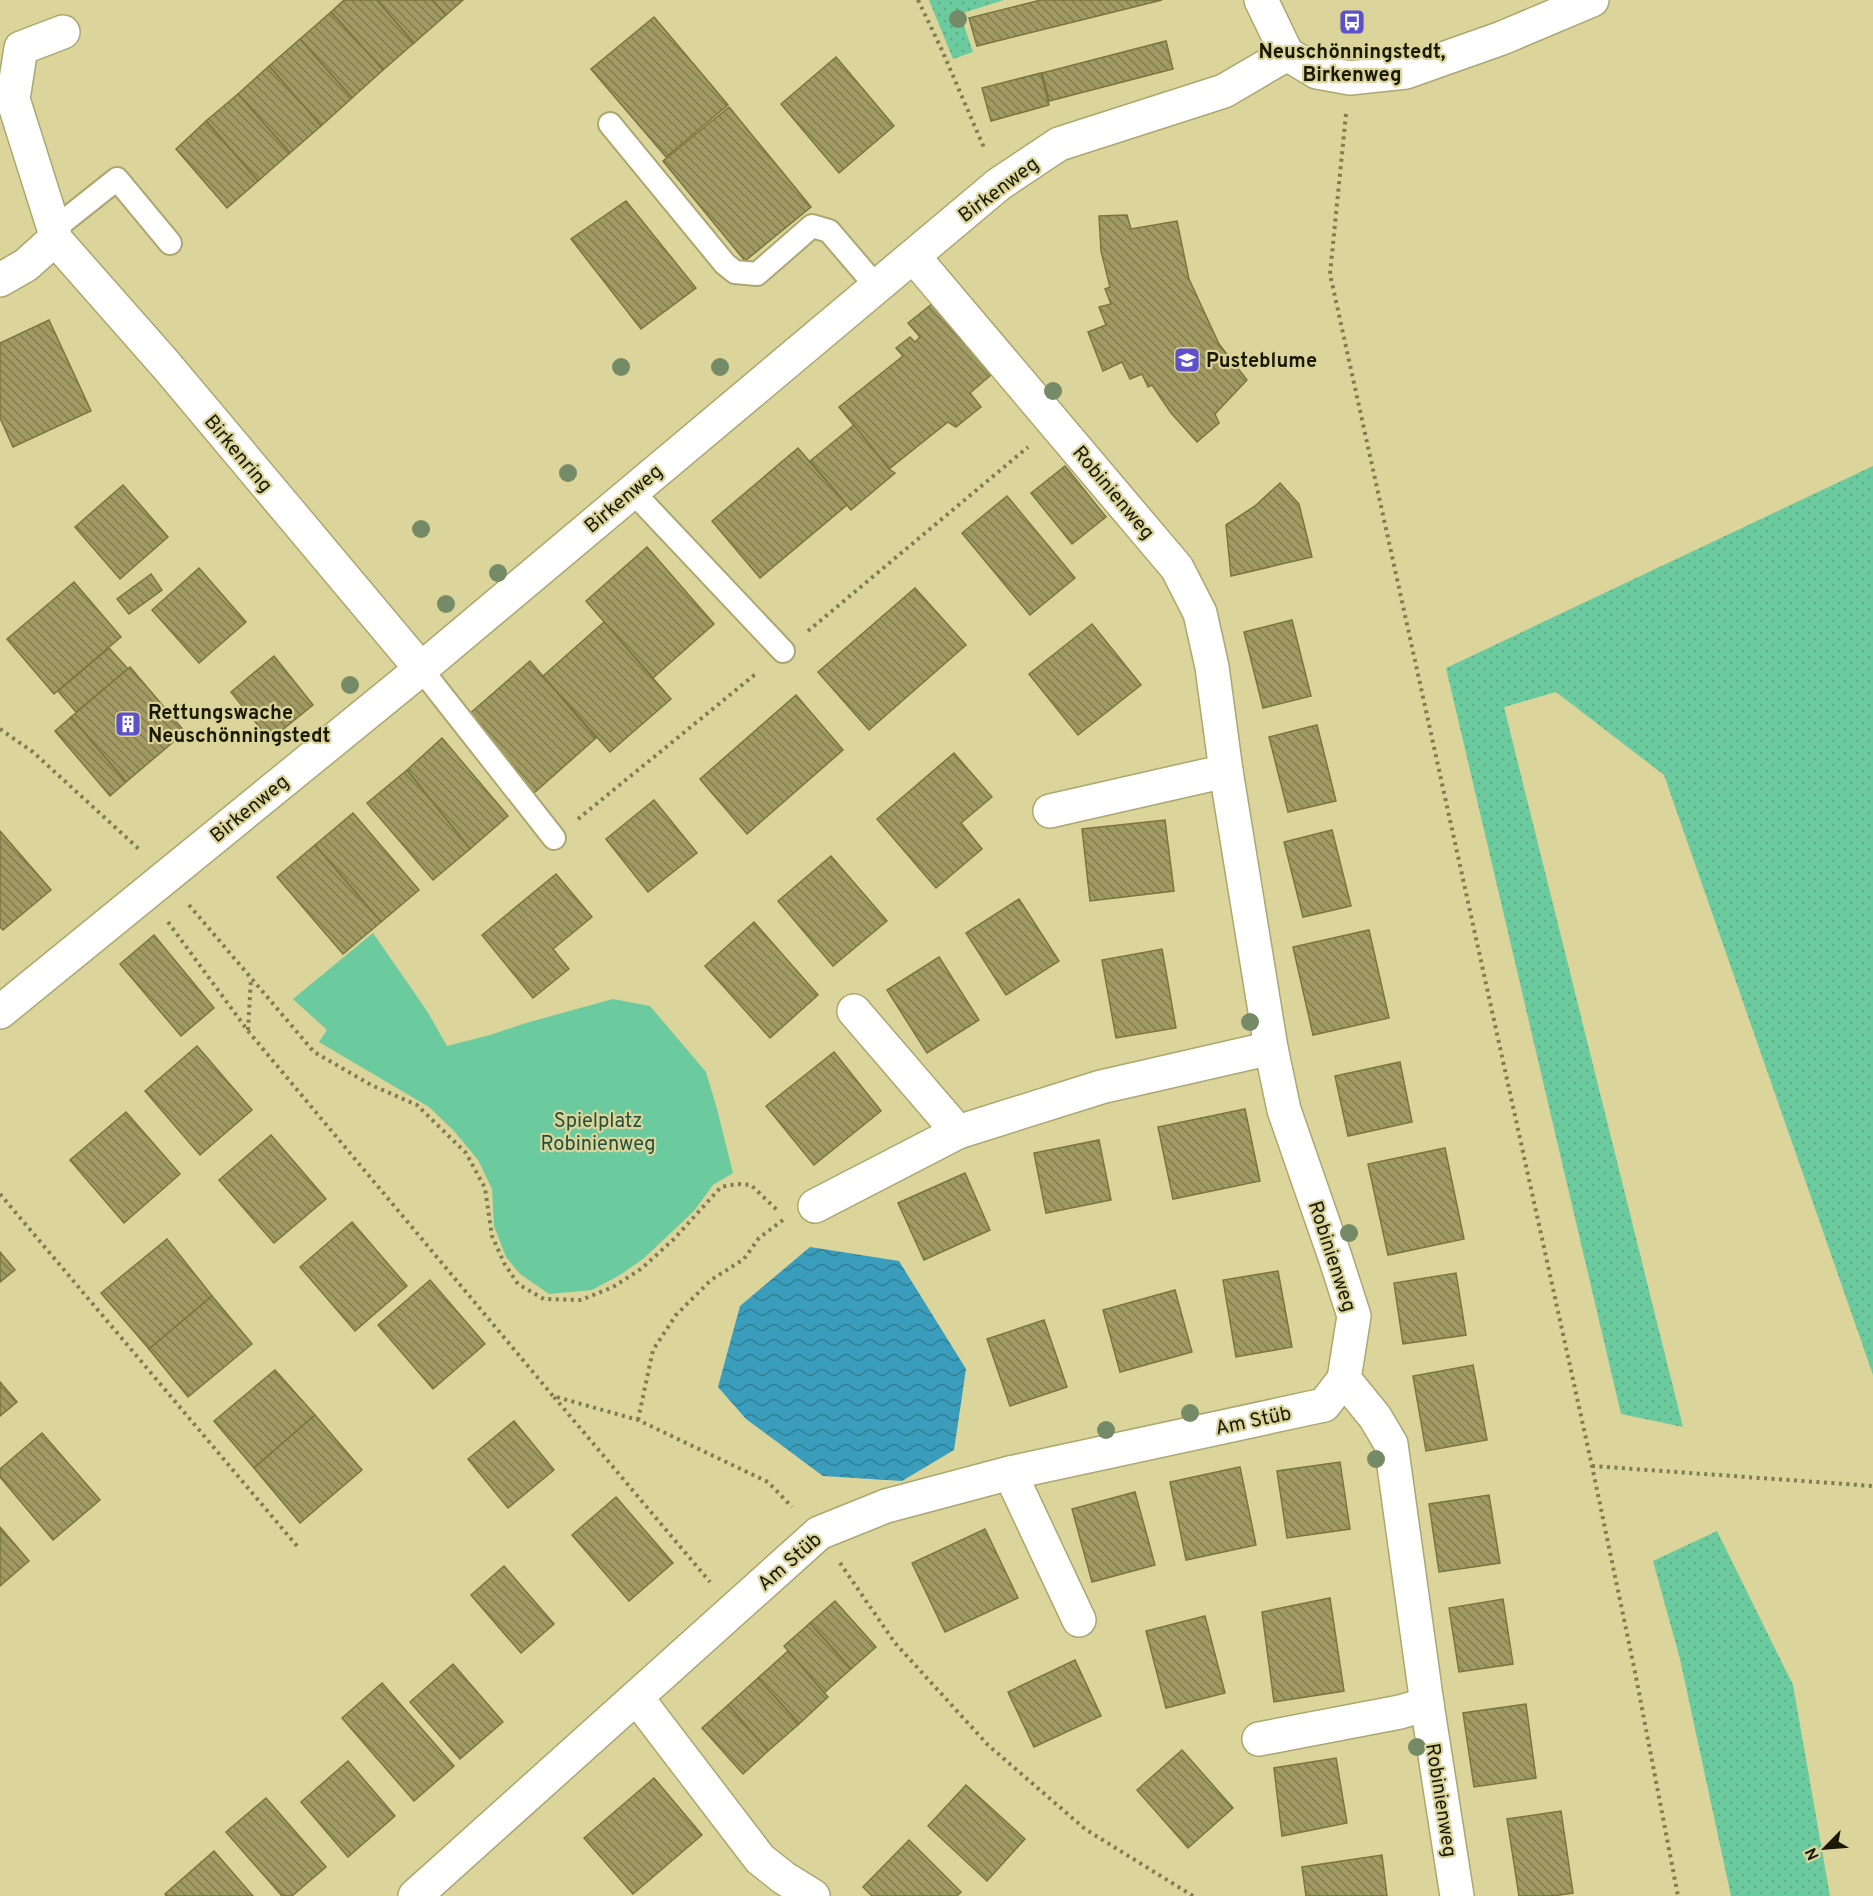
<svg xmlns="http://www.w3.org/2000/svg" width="1873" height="1896" font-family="Overpass,sans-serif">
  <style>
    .grass { fill: url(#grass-dots) }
    .park { fill: #6cca9f }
    .water { fill: url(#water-waves) }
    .building { fill: url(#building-back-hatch); stroke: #7b753f; stroke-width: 1.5 }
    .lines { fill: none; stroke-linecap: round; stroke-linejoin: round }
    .service-casing { stroke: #ada66f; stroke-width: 26 }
    .minor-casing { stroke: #ada66f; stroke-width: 36 }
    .path { stroke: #807b53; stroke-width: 4; stroke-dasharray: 3 4.5; stroke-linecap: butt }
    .service { stroke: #fff; stroke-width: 22 }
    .minor { stroke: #fff; stroke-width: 33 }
    .tree { fill: #758b67 }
    .labels { text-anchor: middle; stroke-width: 4.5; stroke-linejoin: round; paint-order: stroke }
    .poi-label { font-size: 20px; font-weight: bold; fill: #1b1803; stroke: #dbd49b; text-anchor: start }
    .street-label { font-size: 20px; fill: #1b1803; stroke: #dbd49b }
    .park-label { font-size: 20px; fill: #22503c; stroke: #dbd49b }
  </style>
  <defs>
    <pattern id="grass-dots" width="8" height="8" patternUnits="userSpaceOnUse" patternTransform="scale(1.5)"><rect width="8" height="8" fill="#6cca9f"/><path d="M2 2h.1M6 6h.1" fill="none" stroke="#5dad87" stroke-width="1.8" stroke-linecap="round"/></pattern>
    <pattern id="water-waves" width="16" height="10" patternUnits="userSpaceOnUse" patternTransform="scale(1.5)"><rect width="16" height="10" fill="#3a9dbb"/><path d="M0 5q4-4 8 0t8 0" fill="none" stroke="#307f96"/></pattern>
    <pattern id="building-back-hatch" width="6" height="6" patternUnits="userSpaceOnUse" patternTransform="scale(1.5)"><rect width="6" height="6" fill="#a19b63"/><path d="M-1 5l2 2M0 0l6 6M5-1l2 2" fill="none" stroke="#827d4f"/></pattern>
  </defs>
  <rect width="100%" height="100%" fill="#dbd49b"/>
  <g class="grass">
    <polygon points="929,0 1004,0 960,14 973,52 953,59"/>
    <polygon points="1873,466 1873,1375 1664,775 1556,692 1504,707 1683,1427 1621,1414 1446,668"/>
    <polygon points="1717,1531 1793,1685 1830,1896 1731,1896 1680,1659 1653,1561"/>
  </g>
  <polygon class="park" points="373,933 427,1011 447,1046 490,1035 526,1023 613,999 650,1006 706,1072 717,1109 733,1173 713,1185 694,1211 643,1259 620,1275 592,1290 549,1294 520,1274 506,1257 494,1226 492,1189 478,1160 454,1131 429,1107 319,1042 327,1030 293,999"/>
  <polygon class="water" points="810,1247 899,1261 966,1369 954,1450 902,1481 823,1476 746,1419 718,1387 740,1306"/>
  <g class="building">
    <polygon points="344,0 377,0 414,43 383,70 331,12"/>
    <polygon points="377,0 432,0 446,15 414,43"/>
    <polygon points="432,0 463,0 446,15"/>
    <polygon points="1041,0 1162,0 977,46 969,18"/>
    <polygon points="331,12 383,70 352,98 300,39"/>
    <polygon points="654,17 728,105 666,157 591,69"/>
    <polygon points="300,39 352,98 321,126 269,66"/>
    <polygon points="1166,41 1173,69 1049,101 1042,73"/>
    <polygon points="836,57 894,126 839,173 781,104"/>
    <polygon points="269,66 321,126 290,153 238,94"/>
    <polygon points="1041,73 1049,105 991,121 982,88"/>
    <polygon points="238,94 290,153 258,181 206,121"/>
    <polygon points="729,107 811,207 745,261 663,161"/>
    <polygon points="206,121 258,181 227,208 176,149"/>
    <polygon points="626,201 696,288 641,329 571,239"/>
    <polygon points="1127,215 1131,229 1177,221 1189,279 1219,344 1247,380 1215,414 1219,423 1197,442 1171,413 1152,385 1148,387 1142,374 1130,379 1122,362 1103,371 1088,332 1106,325 1099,307 1111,304 1105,289 1110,287 1101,251 1099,216"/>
    <polygon points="933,303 991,375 970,393 981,407 956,427 948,422 889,469 839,407 903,356 896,348 910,337 915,342 920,337 908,323"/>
    <polygon points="49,320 91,411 13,447 0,418 0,343"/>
    <polygon points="854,425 889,469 895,473 851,510 810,461"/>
    <polygon points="798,448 847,505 760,578 712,521"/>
    <polygon points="1065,466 1106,517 1072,544 1031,493"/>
    <polygon points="1280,483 1299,504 1312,557 1231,576 1226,525 1255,506"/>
    <polygon points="123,485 168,537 120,579 75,527"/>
    <polygon points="1007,496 1075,578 1030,615 962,533"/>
    <polygon points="647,547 714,624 653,678 586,601"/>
    <polygon points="199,568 246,622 199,663 152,610"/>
    <polygon points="151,574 162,590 129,614 117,599"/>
    <polygon points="74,582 121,637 54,694 7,639"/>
    <polygon points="915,588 966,645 869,730 818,672"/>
    <polygon points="1292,620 1311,696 1263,708 1244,632"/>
    <polygon points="604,622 671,699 610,752 543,676"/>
    <polygon points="1092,624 1141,685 1078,735 1029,674"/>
    <polygon points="109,648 128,669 76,712 58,691"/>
    <polygon points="274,656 313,705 270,740 231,692"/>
    <polygon points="530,661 596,738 534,793 467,716"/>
    <polygon points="130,667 185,732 126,782 71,717"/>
    <polygon points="796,695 843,750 747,834 700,779"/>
    <polygon points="71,717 126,782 110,796 55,731"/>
    <polygon points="1317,725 1336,801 1288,812 1269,737"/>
    <polygon points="442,738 508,816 470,849 407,770"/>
    <polygon points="954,753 992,797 961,823 982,849 936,888 877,819"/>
    <polygon points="407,770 470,849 433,880 367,803"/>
    <polygon points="654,800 697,853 648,892 606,839"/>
    <polygon points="353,813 419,890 381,922 315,845"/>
    <polygon points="1165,820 1174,891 1090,901 1082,829"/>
    <polygon points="1332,830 1351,906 1303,917 1284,842"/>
    <polygon points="0,831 51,890 3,930 0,927"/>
    <polygon points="315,845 381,922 343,954 277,877"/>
    <polygon points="831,856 887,921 833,966 778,901"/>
    <polygon points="556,874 592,917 553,949 569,969 533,998 482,935"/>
    <polygon points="1019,899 1059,961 1006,995 966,933"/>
    <polygon points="754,922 818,995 770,1038 705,966"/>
    <polygon points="1369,930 1389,1018 1313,1035 1293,947"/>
    <polygon points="154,935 214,1008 181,1036 120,964"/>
    <polygon points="1162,949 1176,1028 1116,1038 1102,960"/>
    <polygon points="939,957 979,1020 927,1053 887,990"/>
    <polygon points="197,1046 252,1110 200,1155 145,1091"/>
    <polygon points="834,1052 881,1111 814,1165 766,1106"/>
    <polygon points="1400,1062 1412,1122 1348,1136 1335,1076"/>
    <polygon points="1245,1109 1260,1181 1173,1199 1158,1127"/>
    <polygon points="126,1112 180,1174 124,1223 70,1160"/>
    <polygon points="271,1135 326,1199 274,1243 219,1180"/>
    <polygon points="1099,1140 1111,1200 1046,1213 1034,1153"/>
    <polygon points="1445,1148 1464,1239 1388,1255 1368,1164"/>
    <polygon points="965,1173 990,1230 924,1260 898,1203"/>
    <polygon points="352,1222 407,1286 355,1331 300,1267"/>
    <polygon points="167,1239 212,1296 149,1349 101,1293"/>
    <polygon points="0,1252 15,1270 0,1282"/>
    <polygon points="1278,1271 1292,1347 1236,1357 1223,1280"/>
    <polygon points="1456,1273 1466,1335 1403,1344 1394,1283"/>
    <polygon points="430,1280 485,1344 433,1389 378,1325"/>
    <polygon points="1175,1290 1192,1352 1120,1372 1103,1310"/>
    <polygon points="212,1296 252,1344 188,1397 149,1349"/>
    <polygon points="1044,1320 1067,1387 1010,1406 987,1339"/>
    <polygon points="1473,1365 1487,1440 1426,1451 1413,1376"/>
    <polygon points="275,1370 315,1415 254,1468 214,1421"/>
    <polygon points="0,1382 17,1402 0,1416"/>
    <polygon points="315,1415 362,1470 300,1523 254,1468"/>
    <polygon points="514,1421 554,1470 508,1508 468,1459"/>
    <polygon points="42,1433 100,1500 53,1540 0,1477 0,1469"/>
    <polygon points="1340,1462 1350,1529 1287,1538 1277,1471"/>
    <polygon points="1240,1467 1256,1545 1186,1560 1170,1482"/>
    <polygon points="1135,1492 1155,1565 1092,1582 1072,1509"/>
    <polygon points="1489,1495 1500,1563 1439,1572 1429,1504"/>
    <polygon points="616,1497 673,1563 629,1601 572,1535"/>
    <polygon points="0,1527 29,1561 0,1586"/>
    <polygon points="985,1529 1018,1598 945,1632 912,1563"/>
    <polygon points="504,1566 554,1624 521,1653 471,1595"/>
    <polygon points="1330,1598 1344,1691 1274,1702 1262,1612"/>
    <polygon points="1503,1599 1513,1664 1459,1672 1449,1608"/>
    <polygon points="835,1601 876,1647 851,1669 810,1623"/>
    <polygon points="1205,1616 1225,1693 1166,1708 1146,1631"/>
    <polygon points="810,1623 851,1669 824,1693 784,1646"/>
    <polygon points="788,1651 828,1697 799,1724 758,1678"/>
    <polygon points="1075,1660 1101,1716 1034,1747 1008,1692"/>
    <polygon points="453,1664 503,1722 460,1759 410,1702"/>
    <polygon points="758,1678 799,1724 768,1751 728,1705"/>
    <polygon points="382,1683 454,1766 414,1801 342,1718"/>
    <polygon points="1526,1704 1536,1778 1474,1787 1463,1713"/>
    <polygon points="728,1705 768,1751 743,1774 702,1728"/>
    <polygon points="1182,1750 1233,1808 1188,1848 1137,1790"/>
    <polygon points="1336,1758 1347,1823 1282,1836 1274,1768"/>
    <polygon points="348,1761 395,1816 348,1857 301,1802"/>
    <polygon points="654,1778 702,1835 633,1894 584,1838"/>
    <polygon points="966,1785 1025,1839 987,1881 928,1826"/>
    <polygon points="266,1798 326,1867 292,1896 282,1896 226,1832"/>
    <polygon points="1561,1811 1573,1893 1553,1896 1519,1896 1507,1819"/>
    <polygon points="909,1840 961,1892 957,1896 872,1896 863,1887"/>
    <polygon points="214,1851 253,1896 166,1896 165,1894"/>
    <polygon points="1382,1855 1387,1896 1306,1896 1302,1867"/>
  </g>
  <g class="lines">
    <defs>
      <g id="service">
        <polyline points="610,124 725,264 735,272 757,274 812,226 829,231 876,286"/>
        <polyline points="54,229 117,179 170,243"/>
        <polyline points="632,491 783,651"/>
        <polyline points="421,669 554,838"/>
      </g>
      <g id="minor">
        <polyline points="1261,0 1287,54"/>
        <polyline points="63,32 21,48 13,99 54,229 55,239 166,365 421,669"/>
        <polyline points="1287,54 1317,72 1350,78 1406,72 1502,38 1592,0"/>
        <polyline points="914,257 1177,568 1200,613 1212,667 1226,771 1271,1048 1284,1110 1335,1257 1354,1316 1344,1379 1375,1417 1391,1444 1427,1704 1457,1896"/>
        <polyline points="0,280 26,265 55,239"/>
        <polyline points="1050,811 1226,771"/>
        <polyline points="854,1011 958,1132"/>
        <polyline points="0,1012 421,669 999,184 1059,144 1224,91 1287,54"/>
        <polyline points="815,1206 958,1132 1101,1087 1271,1048"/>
        <polyline points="1010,1473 1079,1620"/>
        <polyline points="637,1698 760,1859 784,1878 813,1896"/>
        <polyline points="1259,1739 1400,1712 1427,1704"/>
        <polyline points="415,1896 819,1533 886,1506 1010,1473 1324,1405 1344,1379"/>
      </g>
    </defs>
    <use href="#service" class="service-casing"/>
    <use href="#minor" class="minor-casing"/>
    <g class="path">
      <polyline points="918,0 941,48 985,150"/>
      <polyline points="1346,114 1330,274 1592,1466 1635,1672 1678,1896"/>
      <polyline points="808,631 1028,447"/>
      <polyline points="0,729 33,752 140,850"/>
      <polyline points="578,819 758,672"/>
      <polyline points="189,905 314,1052 371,1085 417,1105 466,1153 485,1188 492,1236 504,1263 518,1284 544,1299 581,1300 613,1287 641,1269 674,1239 721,1187 737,1184 751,1185 778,1211"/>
      <polyline points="168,922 248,1031 553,1396 638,1420 768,1482 792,1507"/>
      <polyline points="248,1030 251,978"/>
      <polyline points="0,1194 297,1546"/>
      <polyline points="554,1397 710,1582"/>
      <polyline points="638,1420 653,1350 676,1315 711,1280 744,1259 759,1238 783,1220"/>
      <polyline points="1592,1466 1873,1486"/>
      <polyline points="840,1563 895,1643 988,1745 1085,1829 1193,1896"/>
    </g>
    <use href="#service" class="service"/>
    <use href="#minor" class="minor"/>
  </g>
  <g class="tree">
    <circle cx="958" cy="19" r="9"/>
    <circle cx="621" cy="367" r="9"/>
    <circle cx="720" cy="367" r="9"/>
    <circle cx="1053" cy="391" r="9"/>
    <circle cx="568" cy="473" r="9"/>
    <circle cx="421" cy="529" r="9"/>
    <circle cx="498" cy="573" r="9"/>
    <circle cx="446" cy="604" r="9"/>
    <circle cx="350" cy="685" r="9"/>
    <circle cx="1250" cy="1022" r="9"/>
    <circle cx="1349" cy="1233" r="9"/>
    <circle cx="1190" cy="1413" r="9"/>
    <circle cx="1106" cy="1430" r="9"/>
    <circle cx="1376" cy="1459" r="9"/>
    <circle cx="1417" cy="1747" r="9"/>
  </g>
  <defs>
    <symbol id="bus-square" viewBox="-11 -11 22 22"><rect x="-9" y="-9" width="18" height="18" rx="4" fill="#5d51c9" stroke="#dbd49b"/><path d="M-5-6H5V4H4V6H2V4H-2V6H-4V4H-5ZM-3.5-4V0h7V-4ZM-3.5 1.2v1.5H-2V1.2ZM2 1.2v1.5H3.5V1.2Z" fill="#fff"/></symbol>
    <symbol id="school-square" viewBox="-11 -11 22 22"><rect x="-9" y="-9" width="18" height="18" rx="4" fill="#5d51c9" stroke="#dbd49b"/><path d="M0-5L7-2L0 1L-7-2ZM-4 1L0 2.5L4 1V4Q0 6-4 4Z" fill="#fff"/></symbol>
    <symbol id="building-square" viewBox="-11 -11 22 22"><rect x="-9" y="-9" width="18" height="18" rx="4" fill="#5d51c9" stroke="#dbd49b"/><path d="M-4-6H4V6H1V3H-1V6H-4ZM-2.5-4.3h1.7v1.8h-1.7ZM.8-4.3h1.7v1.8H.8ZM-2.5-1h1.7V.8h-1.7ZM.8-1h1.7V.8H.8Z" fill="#fff"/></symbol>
  </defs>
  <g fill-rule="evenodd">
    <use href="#bus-square" x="1337" y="7" width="30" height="30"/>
    <use href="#school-square" x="1172" y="345" width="30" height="30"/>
    <use href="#building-square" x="113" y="709" width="30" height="30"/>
  </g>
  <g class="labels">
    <g class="poi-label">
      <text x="1352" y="58" text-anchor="middle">Neuschönningstedt,<tspan x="1352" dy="23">Birkenweg</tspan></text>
      <text x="1206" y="367">Pusteblume</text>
      <text x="148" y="719">Rettungswache<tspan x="148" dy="23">Neuschönningstedt</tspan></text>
    </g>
    <g class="street-label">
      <text transform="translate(998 189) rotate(-37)" y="7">Birkenweg</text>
      <text transform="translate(239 453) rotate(50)" y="7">Birkenring</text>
      <text transform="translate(1114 492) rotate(50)" y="7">Robinienweg</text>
      <text transform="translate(623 498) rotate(-40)" y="7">Birkenweg</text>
      <text transform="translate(249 808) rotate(-39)" y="7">Birkenweg</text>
      <text transform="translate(1333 1256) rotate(72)" y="7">Robinienweg</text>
      <text transform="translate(1253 1420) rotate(-12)" y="7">Am Stüb</text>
      <text transform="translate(789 1561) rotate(-41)" y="7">Am Stüb</text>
      <text transform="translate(1442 1800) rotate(81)" y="7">Robinienweg</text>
    </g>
    <g class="park-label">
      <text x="598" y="1127">Spielplatz<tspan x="598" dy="23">Robinienweg</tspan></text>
    </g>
  </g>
  <g transform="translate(1825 1848) rotate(245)" stroke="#dbd49b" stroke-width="4.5" paint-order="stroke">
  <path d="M0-4.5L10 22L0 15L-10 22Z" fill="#1b1803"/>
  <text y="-9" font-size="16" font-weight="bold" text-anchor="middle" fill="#1b1803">N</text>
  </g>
</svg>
